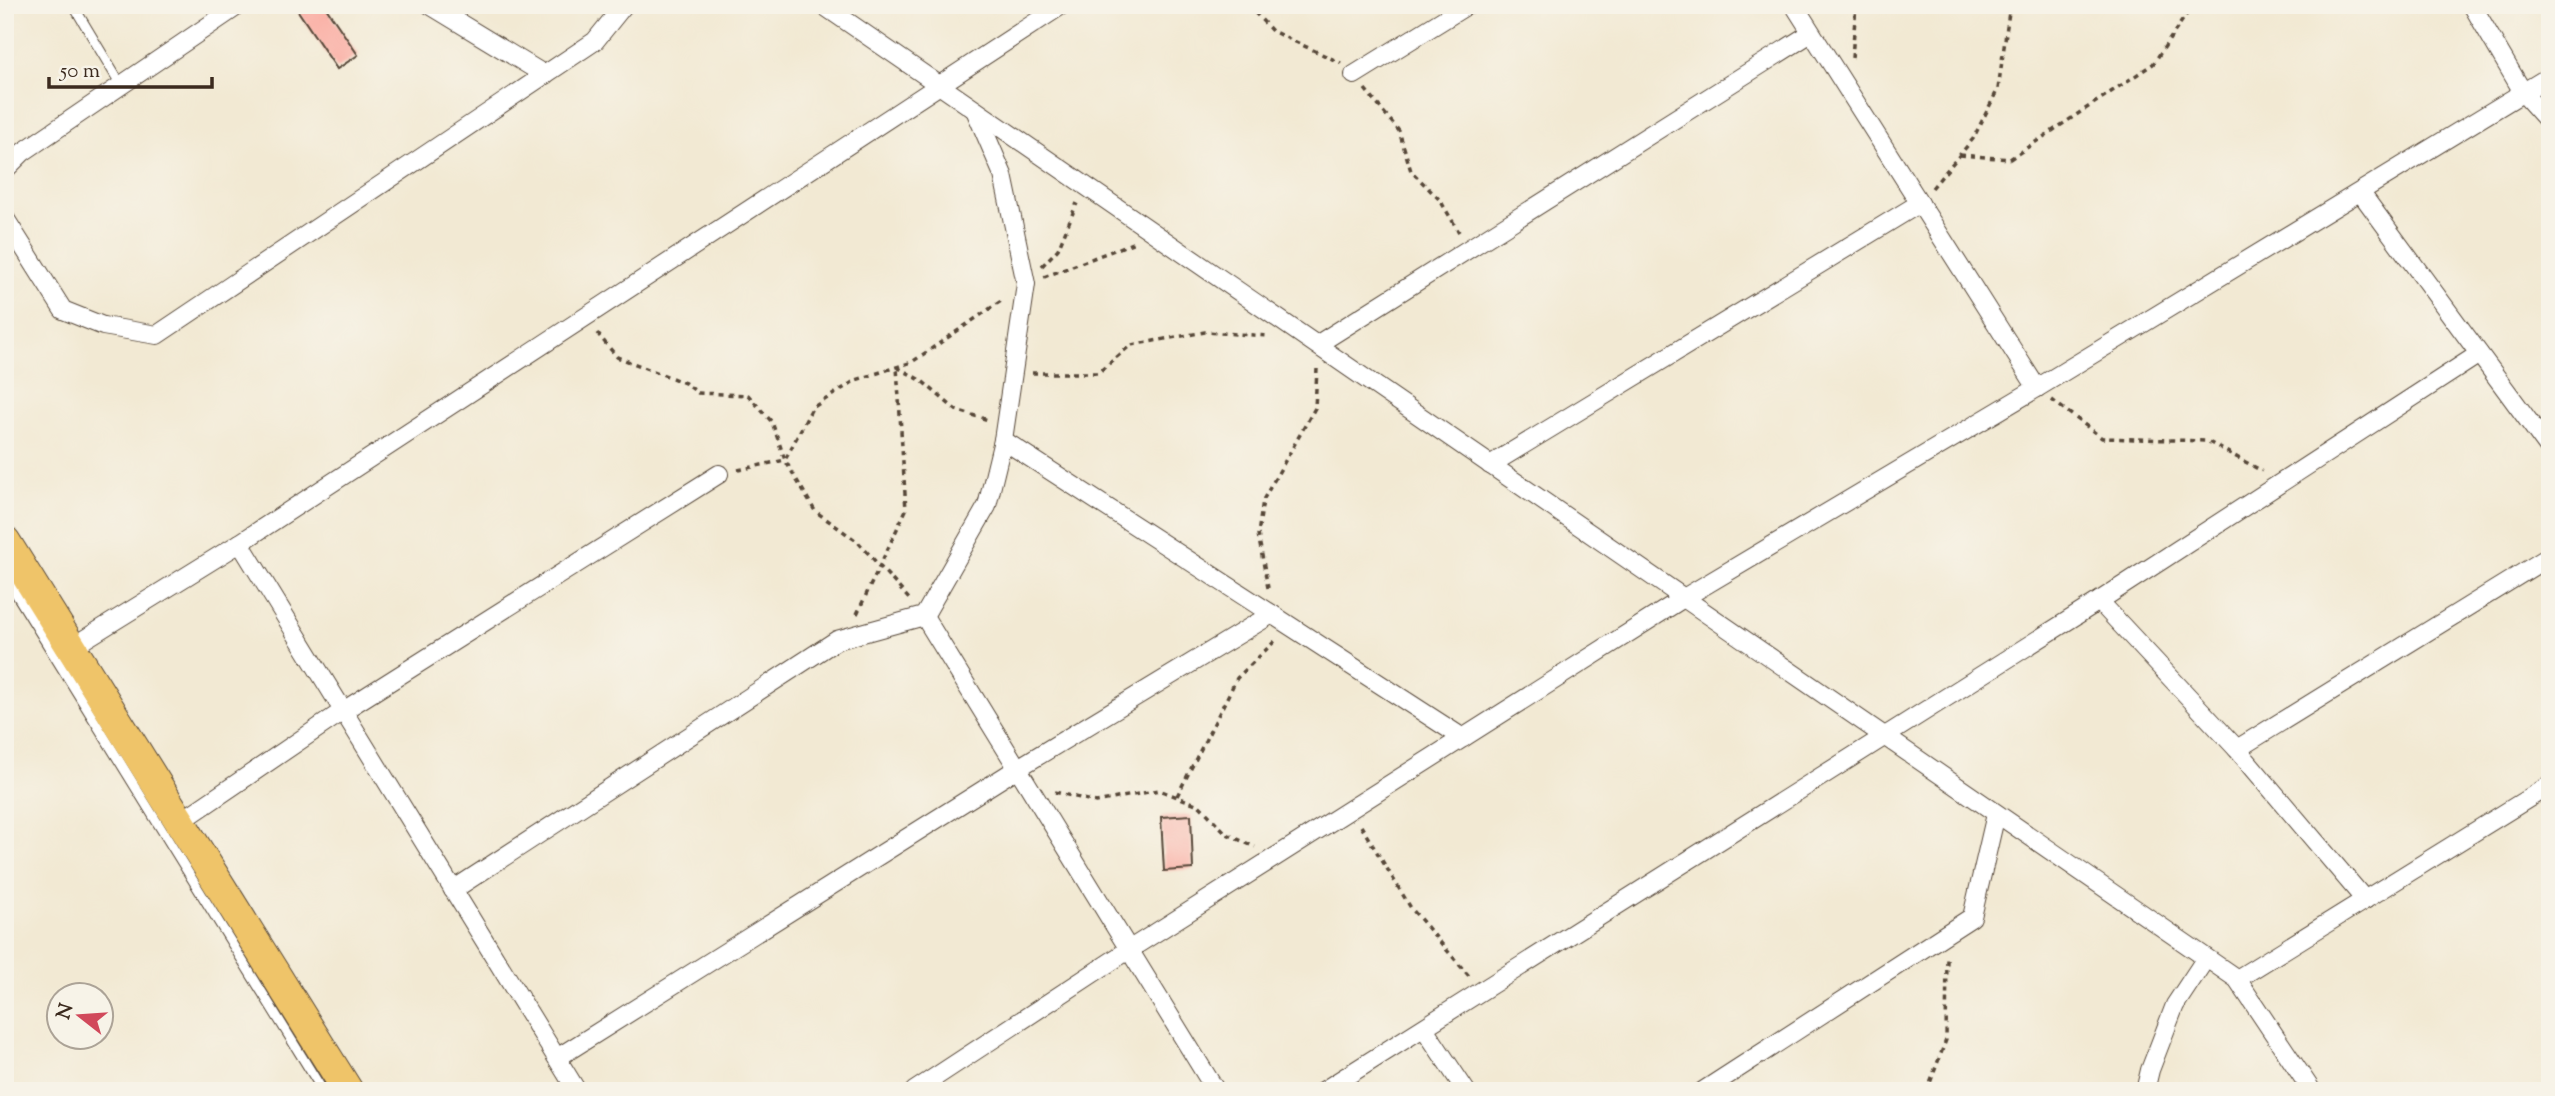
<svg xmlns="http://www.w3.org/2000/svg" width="2555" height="1096" font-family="'Sorts Mill Goudy',serif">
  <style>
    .building { fill: #fba298 }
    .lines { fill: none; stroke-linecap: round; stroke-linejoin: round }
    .service-casing { stroke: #564739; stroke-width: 11 }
    .minor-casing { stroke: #564739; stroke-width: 20 }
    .primary-casing { stroke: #564739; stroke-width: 32 }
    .path { stroke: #564739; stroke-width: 3.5; stroke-dasharray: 5 5; stroke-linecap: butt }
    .service { stroke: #fff; stroke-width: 9 }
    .minor { stroke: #fff; stroke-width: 18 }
    .primary { stroke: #efc469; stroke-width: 30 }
  </style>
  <rect width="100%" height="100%" fill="#f7f3e8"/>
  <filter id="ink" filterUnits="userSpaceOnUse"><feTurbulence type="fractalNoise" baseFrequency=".0143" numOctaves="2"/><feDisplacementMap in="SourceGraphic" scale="14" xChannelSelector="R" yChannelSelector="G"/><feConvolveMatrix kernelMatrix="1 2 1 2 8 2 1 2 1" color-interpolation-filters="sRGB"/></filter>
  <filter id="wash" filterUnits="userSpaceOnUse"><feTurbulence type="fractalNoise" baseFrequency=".00686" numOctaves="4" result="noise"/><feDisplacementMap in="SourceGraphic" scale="28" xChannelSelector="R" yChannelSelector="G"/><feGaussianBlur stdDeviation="1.57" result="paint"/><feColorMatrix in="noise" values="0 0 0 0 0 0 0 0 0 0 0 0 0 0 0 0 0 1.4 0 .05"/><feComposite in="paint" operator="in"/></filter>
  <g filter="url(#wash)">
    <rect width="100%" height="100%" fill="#f2e9d3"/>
    <g id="blocks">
      <g class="building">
        <polygon points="294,5 324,5 358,55 337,69"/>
        <polygon points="1191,815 1193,869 1164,871 1161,817"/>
      </g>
    </g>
  </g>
  <g filter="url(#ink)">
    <use href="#blocks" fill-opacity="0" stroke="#564739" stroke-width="2"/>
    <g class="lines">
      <defs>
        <g id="service">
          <polyline points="73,5 121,85"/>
          <polyline points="5,576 323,1091"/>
        </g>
        <g id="minor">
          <polyline points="430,5 545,75"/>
          <polyline points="823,5 2237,979 2312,1091"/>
          <polyline points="1794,5 2037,388"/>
          <polyline points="2472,5 2524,94 2550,123"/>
          <polyline points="1354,75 1467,5"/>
          <polyline points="5,170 23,152 239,5"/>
          <polyline points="2361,193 2550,450"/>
          <polyline points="5,218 63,310 103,326 157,335 595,41 624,5"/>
          <polyline points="1318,344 1811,33"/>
          <polyline points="1003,440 1463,738"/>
          <polyline points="1490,465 1920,203"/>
          <polyline points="240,543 577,1091"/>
          <polyline points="2099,601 2237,749 2365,900"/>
          <polyline points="924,616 1216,1091"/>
          <polyline points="72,647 240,543 1062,5"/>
          <polyline points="2237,749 2550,556"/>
          <polyline points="180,822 343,711 719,474"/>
          <polyline points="453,890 837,640 924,616 987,506 1003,440 1026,284 1003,175 975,110"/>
          <polyline points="2237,979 2550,785"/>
          <polyline points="1424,1028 1466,1091"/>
          <polyline points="557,1058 1018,768 1272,614"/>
          <polyline points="914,1091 1130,949 1682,599 2037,388 2550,76"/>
          <polyline points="1323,1091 2099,601 2479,354"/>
          <polyline points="1703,1091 1972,917 1996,814"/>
          <polyline points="2145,1091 2150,1070 2175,1005 2206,958"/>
        </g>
        <polyline id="primary" points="5,541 348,1091"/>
      </defs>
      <use href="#service" class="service-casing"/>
      <use href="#minor" class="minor-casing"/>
      <use href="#primary" class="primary-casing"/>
      <g class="path">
        <polyline points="1248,5 1272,31 1341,63"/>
        <polyline points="1852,58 1856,5"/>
        <polyline points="1365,89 1399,131 1411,171 1440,200 1459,232"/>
        <polyline points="1960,155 2010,159 2153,64 2186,15 2190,5"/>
        <polyline points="1932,188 1973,139 1998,89 2010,5"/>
        <polyline points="1042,266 1058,249 1077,203"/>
        <polyline points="1044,277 1135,242"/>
        <polyline points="597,333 617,357 685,383 698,393 748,395 772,422 785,460 815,511 858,542 910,600"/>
        <polyline points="897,367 922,381 956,410 988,420"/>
        <polyline points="1032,373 1098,373 1131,345 1205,332 1269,336"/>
        <polyline points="2052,400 2102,438 2207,441 2262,471"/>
        <polyline points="738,470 785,460 812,408 856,380 912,362 1004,299"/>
        <polyline points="1268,588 1258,534 1263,500 1315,408 1317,369"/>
        <polyline points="857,614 906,510 897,367"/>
        <polyline points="1055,792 1096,802 1159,790 1199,805 1227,834 1255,847"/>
        <polyline points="1177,796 1237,678 1276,640"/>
        <polyline points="1361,826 1411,908 1469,976"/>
        <polyline points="1927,1091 1946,1040 1947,956"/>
      </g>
      <use href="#service" class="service"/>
      <use href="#minor" class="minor"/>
      <use href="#primary" class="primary"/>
    </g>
  </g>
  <rect width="2555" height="1096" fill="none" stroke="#f7f3e8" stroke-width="28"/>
  <g transform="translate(80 1016) rotate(287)"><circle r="33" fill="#f7f3e8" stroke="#aca397" stroke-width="2"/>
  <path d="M0-5L12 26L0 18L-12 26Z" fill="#d1495b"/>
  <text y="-10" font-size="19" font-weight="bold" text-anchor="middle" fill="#3b2a1e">N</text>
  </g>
  <path d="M49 77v10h163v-10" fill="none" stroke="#3b2a1e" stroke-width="3.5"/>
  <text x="60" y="77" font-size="21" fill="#3b2a1e" stroke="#f7f3e8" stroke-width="5" paint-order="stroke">50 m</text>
</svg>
